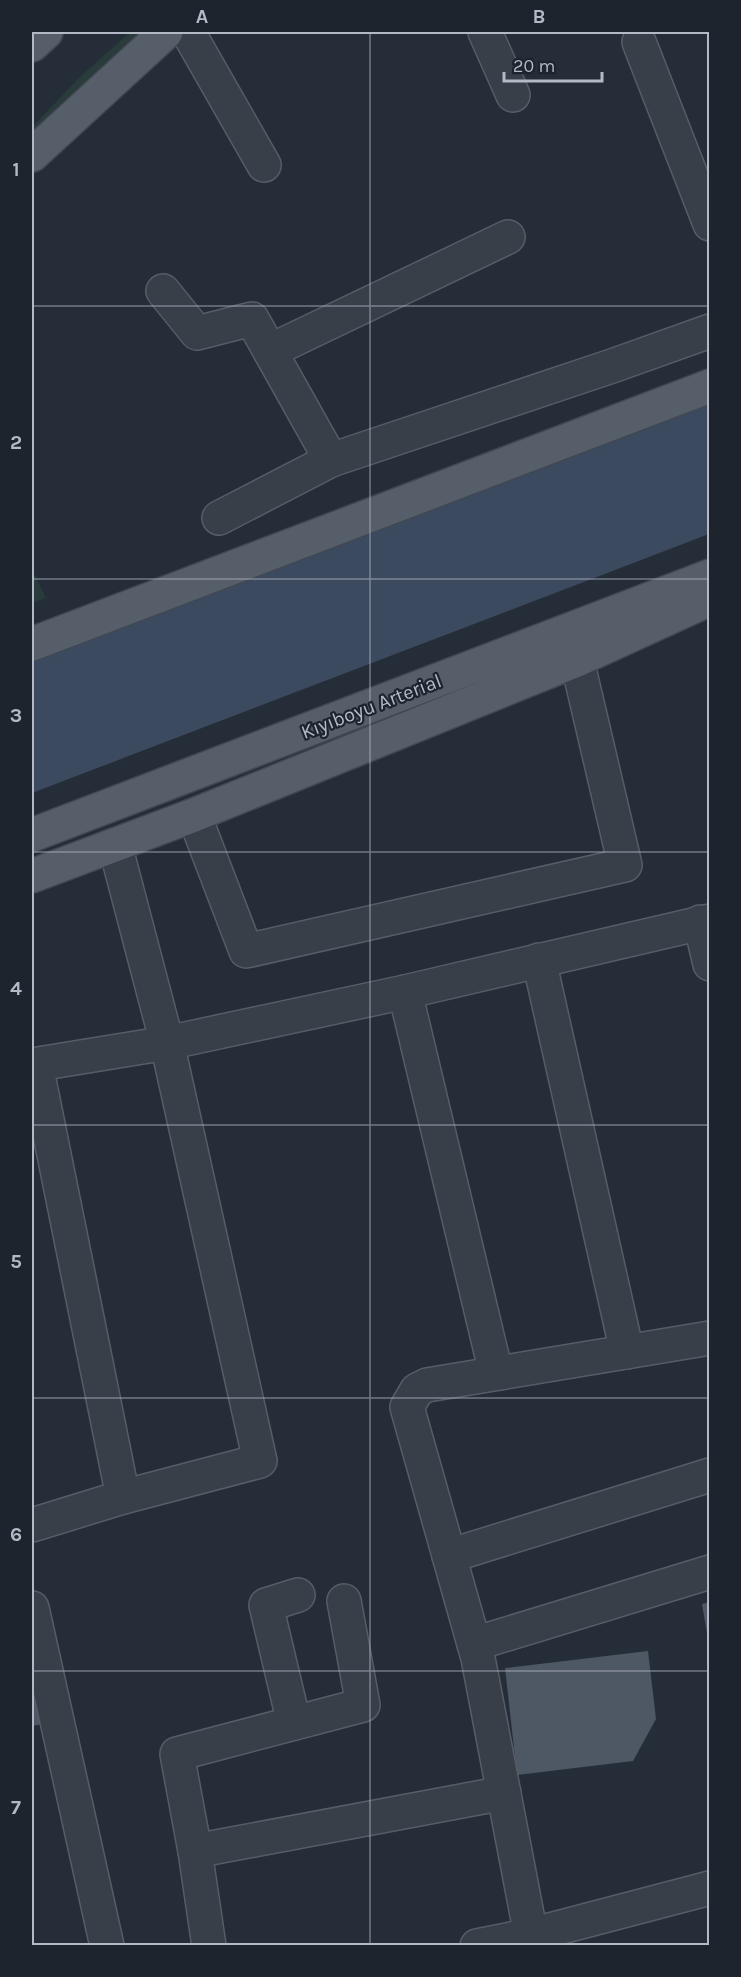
<svg xmlns="http://www.w3.org/2000/svg" width="741" height="1977" font-family="Karla,sans-serif">
  <style>
    .green { fill: #2a3b3c }
    .water { fill: #3c4a60 }
    .building { fill: #4e5764 }
    .lines { fill: none; stroke-linecap: round; stroke-linejoin: round }
    .minor-casing { stroke: #565d67; stroke-width: 36 }
    .major-casing { stroke: #414852; stroke-width: 36 }
    .minor { stroke: #383f49; stroke-width: 33 }
    .major { stroke: #565e69; stroke-width: 33 }
    .grid { fill: none; stroke: #b4bac5; stroke-width: 1.5; stroke-opacity: 0.55 }
    .labels { text-anchor: middle; stroke-width: 4.5; stroke-linejoin: round; paint-order: stroke }
    .street-label { font-size: 20px; fill: #b4bac5; stroke: #1d242e }
    .neatline { fill: none; stroke: #b4bac5; stroke-width: 2 }
    .grid-label { font-size: 20px; text-anchor: middle; font-weight: bold; fill: #b4bac5 }
  </style>
  <rect width="100%" height="100%" fill="#252d39"/>
  <g class="green">
    <polygon points="130,32 149,32 32,141 32,127 81,76"/>
    <polygon points="32,569 46,598 32,603"/>
  </g>
  <polygon class="water" points="709,402 709,534 32,793 32,661 401,522"/>
  <g class="building">
    <polygon points="710,1602 710,1639 708,1639 702,1604"/>
    <polygon points="648,1651 656,1719 633,1761 517,1775 505,1668"/>
    <polygon points="32,1677 43,1724 32,1726"/>
  </g>
  <g class="lines">
    <defs>
      <g id="minor">
        <polyline points="188,32 264,165"/>
        <polyline points="485,32 513,95"/>
        <polyline points="639,42 710,224"/>
        <polyline points="163,291 197,333 252,319 331,460"/>
        <polyline points="270,351 508,237"/>
        <polyline points="219,518 331,460 612,366 710,331"/>
        <polyline points="194,815 246,951 625,865 577,660"/>
        <polyline points="700,922 710,964"/>
        <polyline points="539,960 627,1352"/>
        <polyline points="405,992 496,1373"/>
        <polyline points="32,1065 167,1043 405,992 710,921"/>
        <polyline points="36,1065 123,1497"/>
        <polyline points="32,1525 123,1497 260,1461 167,1043 115,845"/>
        <polyline points="449,1556 710,1475"/>
        <polyline points="32,1608 107,1946"/>
        <polyline points="474,1644 710,1572"/>
        <polyline points="294,1723 266,1605 298,1595"/>
        <polyline points="195,1851 177,1754 363,1705 344,1601"/>
        <polyline points="209,1946 195,1851 504,1793"/>
        <polyline points="477,1946 531,1935 710,1888"/>
        <polyline points="533,1946 478,1658 407,1407 417,1390 427,1385 710,1338"/>
      </g>
      <g id="major">
        <polyline points="32,45 46,32"/>
        <polyline points="32,155 166,32"/>
        <polyline points="32,644 710,386"/>
        <polyline points="32,835 710,576"/>
        <polyline points="32,876 194,815 577,660 710,599"/>
      </g>
    </defs>
    <use href="#minor" class="minor-casing"/>
    <use href="#major" class="major-casing"/>
    <use href="#minor" class="minor"/>
    <use href="#major" class="major"/>
  </g>
  <path class="grid" d="M 370,32 L 370,1946M 32,306 L 710,306M 32,579 L 710,579M 32,852 L 710,852M 32,1125 L 710,1125M 32,1398 L 710,1398M 32,1671 L 710,1671"/>
  <g class="labels">
    <g class="street-label">
      <text transform="translate(371 706) rotate(-21)" y="7">Kıyıboyu Arterial</text>
    </g>
  </g>
  <rect width="741" height="1977" fill="none" stroke="#1d242e" stroke-width="66"/>
  <path d="M504 72v9h98v-9" fill="none" stroke="#b4bac5" stroke-width="3"/>
  <text x="513" y="72" font-size="18" fill="#b4bac5" stroke="#1d242e" stroke-width="4.5" paint-order="stroke">20 m</text>
  <rect x="33" y="33" width="675" height="1911" class="neatline"/>
  <g class="grid-label">
    <text x="202" y="23">A</text>
    <text x="539" y="23">B</text>
    <text x="16" y="176">1</text>
    <text x="16" y="449">2</text>
    <text x="16" y="722">3</text>
    <text x="16" y="995">4</text>
    <text x="16" y="1268">5</text>
    <text x="16" y="1541">6</text>
    <text x="16" y="1814">7</text>
  </g>
</svg>
